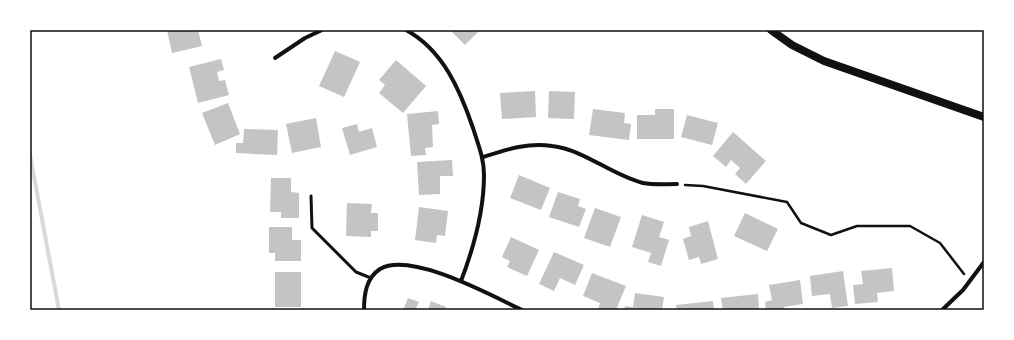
<svg xmlns="http://www.w3.org/2000/svg" width="1014" height="340" font-family="Cabin,sans-serif">
  <style>
    .lines { fill: none; stroke-linecap: round; stroke-linejoin: round }
    .stream { stroke: #d9d9d9; stroke-width: 4 }
    .building { fill: #c4c4c4 }
    .path { stroke: #111; stroke-width: 2.5 }
    .service { stroke: #111; stroke-width: 3 }
    .minor { stroke: #111; stroke-width: 4 }
    .secondary { stroke: #111; stroke-width: 8 }
    .neatline { fill: none; stroke: #111; stroke-width: 1.5 }
  </style>
  <rect width="100%" height="100%" fill="#fff"/>
  <g class="lines">
    <polyline class="stream" points="30,155 59,310"/>
  </g>
  <g class="building">
    <polygon points="167,30 191,30 191,31 198,30 202,46 172,53"/>
    <polygon points="450,30 480,30 465,45"/>
    <polygon points="335,51 360,62 344,97 319,86"/>
    <polygon points="221,59 224,70 217,72 219,81 225,80 229,95 198,103 189,67"/>
    <polygon points="396,60 426,86 403,113 379,93 385,85 379,80"/>
    <polygon points="535,91 536,117 502,119 500,93"/>
    <polygon points="549,91 575,92 574,119 548,118"/>
    <polygon points="228,103 240,134 215,145 202,113"/>
    <polygon points="593,109 625,113 624,123 631,124 629,140 589,135"/>
    <polygon points="655,109 674,109 674,139 637,139 637,115 655,115"/>
    <polygon points="438,111 439,124 432,125 433,147 425,148 426,155 411,156 407,114"/>
    <polygon points="687,115 718,123 712,145 681,137"/>
    <polygon points="316,118 321,147 292,153 286,124"/>
    <polygon points="357,124 359,132 372,128 377,147 350,155 342,128"/>
    <polygon points="244,129 278,130 277,155 236,153 236,143 243,143"/>
    <polygon points="733,132 766,161 746,184 735,174 740,168 731,160 726,167 713,156"/>
    <polygon points="452,160 453,176 440,176 440,194 419,195 417,162"/>
    <polygon points="519,175 550,188 541,210 510,198"/>
    <polygon points="271,178 291,178 291,192 299,193 299,218 281,218 281,212 270,212"/>
    <polygon points="558,192 580,199 578,206 586,209 579,227 549,217"/>
    <polygon points="347,203 372,204 371,213 378,213 378,231 371,231 371,237 346,236"/>
    <polygon points="419,207 448,211 445,236 437,235 436,243 415,240"/>
    <polygon points="595,208 621,217 610,247 584,238"/>
    <polygon points="745,213 778,229 767,251 734,236"/>
    <polygon points="642,215 664,222 659,237 669,240 661,266 648,262 651,253 632,247"/>
    <polygon points="708,221 718,259 701,264 699,257 689,260 683,239 691,236 689,227"/>
    <polygon points="269,227 292,227 292,240 301,240 301,261 275,261 275,253 269,253"/>
    <polygon points="511,237 539,250 527,276 507,267 510,261 502,257"/>
    <polygon points="554,252 584,265 575,285 560,278 554,291 539,284"/>
    <polygon points="892,268 894,291 877,293 878,302 855,304 853,285 863,284 861,271"/>
    <polygon points="843,271 848,306 832,308 830,294 812,296 810,276"/>
    <rect x="275" y="272" width="26" height="35"/>
    <polygon points="592,273 626,286 616,310 598,310 600,303 583,296"/>
    <polygon points="800,280 803,304 784,307 784,310 766,310 765,302 772,300 769,285"/>
    <polygon points="635,293 664,297 662,310 624,310 625,306 633,307"/>
    <polygon points="758,294 759,310 723,310 721,298"/>
    <polygon points="408,298 419,302 416,308 421,310 403,310"/>
    <polygon points="431,301 446,307 445,310 428,310"/>
    <polygon points="713,301 714,310 677,310 676,305"/>
  </g>
  <g class="lines">
    <polyline class="path" points="685,185 703,186 787,202 801,223 831,235 857,226 910,226 940,243 964,274"/>
    <polyline class="service" points="311,196 312,228 356,272 371,278"/>
    <g class="minor">
      <path d="M 406,30 C 443,50 460,90 473,128 C 478,144 484,158 484,175 C 484,212 474,247 461,281"/>
      <polyline points="275,58 305,38 322,30"/>
      <path d="M 483,157 C 505,150 528,142 552,146 C 585,150 611,175 643,183 C 654,185 665,184 677,184"/>
      <path d="M 364,310 C 364,295 366,278 380,269 C 411,251 492,296 522,310"/>
      <polyline points="942,310 963,290 984,262"/>
    </g>
    <polyline class="secondary" points="771,30 792,45 824,61 984,117"/>
  </g>
  <rect width="1014" height="340" fill="none" stroke="#ffffff" stroke-width="62"/>
  <rect x="31" y="31" width="952" height="278" class="neatline"/>
</svg>
